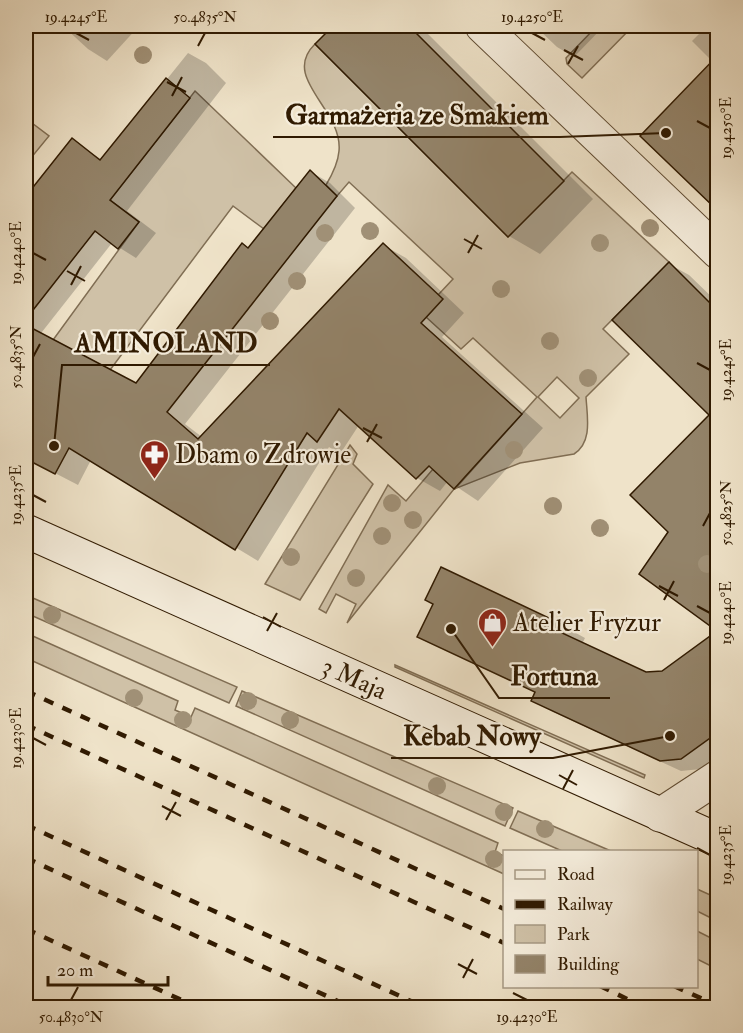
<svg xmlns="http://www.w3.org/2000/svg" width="743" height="1033" font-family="'IM FELL Double Pica',serif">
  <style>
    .green { fill: #cfc1a7; stroke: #806e54; stroke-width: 1.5; fill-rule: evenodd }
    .shadow { fill: #0003 }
    .building { fill: #938369; stroke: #301a01; stroke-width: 1.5 }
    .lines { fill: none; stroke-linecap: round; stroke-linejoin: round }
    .street-casing { stroke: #604c33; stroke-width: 35 }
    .secondary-casing { stroke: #301a01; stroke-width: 35 }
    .street { stroke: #f5eddc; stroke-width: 33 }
    .secondary { stroke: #f5eddc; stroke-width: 33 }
    .rail { stroke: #301a01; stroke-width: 4.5; stroke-dasharray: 10 10; stroke-linecap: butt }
    .tree { fill: #a09076 }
    .ticks { fill: none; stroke: #301a01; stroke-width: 2 }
    .labels { text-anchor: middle; stroke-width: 4.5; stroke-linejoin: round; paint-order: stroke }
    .poi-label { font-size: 26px; fill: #301a01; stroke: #f5eddc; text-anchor: start }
    .street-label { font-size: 26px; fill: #301a01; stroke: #f5eddc }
    .leader { fill: none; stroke: #301a01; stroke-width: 2 }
    .callout-dot { fill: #301a01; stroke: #f5eddc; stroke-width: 2 }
    .callout-label { font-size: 27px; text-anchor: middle; font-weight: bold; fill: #301a01; stroke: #f5eddc; stroke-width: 4.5; stroke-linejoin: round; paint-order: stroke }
    .neatline { fill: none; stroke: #301a01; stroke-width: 2 }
    .ticks-label { font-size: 15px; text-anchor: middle; fill: #301a01 }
  </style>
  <rect width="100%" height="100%" fill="#efe3c9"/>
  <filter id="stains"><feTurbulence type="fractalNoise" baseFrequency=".00333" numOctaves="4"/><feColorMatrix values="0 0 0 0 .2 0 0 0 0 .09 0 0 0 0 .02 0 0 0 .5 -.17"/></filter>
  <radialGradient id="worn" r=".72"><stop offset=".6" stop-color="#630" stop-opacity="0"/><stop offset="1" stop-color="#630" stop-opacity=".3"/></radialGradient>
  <g class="green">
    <polygon points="597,26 633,26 582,78 567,64 566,58"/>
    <path d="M 315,44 L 508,237 L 572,172 L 669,262 L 603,329 L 629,354 L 586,397 C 587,416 593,442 574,454 L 520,463 L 454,489 L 347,623 L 356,604 L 336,594 L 326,613 L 319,609 L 388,485 L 406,501 L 433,469 L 455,489 L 537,397 L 473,338 L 461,349 L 426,317 L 442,300 L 438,295 L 453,279 L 349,182 L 337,196 L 326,185 C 332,175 338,163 339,151 C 343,109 280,78 315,44 ZM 557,377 L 579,398 L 560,418 L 538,397 Z"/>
    <polygon points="195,91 296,188 264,229 233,206 110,370 53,340 139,222 110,200"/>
    <polygon points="28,120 49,136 26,164 26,122"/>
    <polygon points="350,445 357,454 353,464 373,484 300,600 265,584"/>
    <polygon points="26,595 237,687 229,703 26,613"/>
    <polygon points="26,633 178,701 175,710 191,717 195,708 498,843 495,852 504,856 504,874 26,658"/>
    <polygon points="395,665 645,775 644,778 395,667"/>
    <polygon points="242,691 513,808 505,826 236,706"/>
    <polygon points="518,811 611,851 562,851 510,828"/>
    <polygon points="697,889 717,898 717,921 697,911"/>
    <polygon points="697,931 717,941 717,969 697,959"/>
  </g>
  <g class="shadow">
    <polygon points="63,26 139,26 107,61 88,49"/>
    <polygon points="164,26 185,26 177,33"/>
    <polygon points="335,26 420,26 593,199 540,254 509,236 317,44"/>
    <polygon points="535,26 604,26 574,57 557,47"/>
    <polygon points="707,26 718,26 718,67 692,41"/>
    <polygon points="188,53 206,63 226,83 127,211 156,233 136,258 112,243 38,337 26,330 26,198 72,140 102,160"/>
    <polygon points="710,93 718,100 718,210 642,136"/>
    <polygon points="311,172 330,183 355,208 185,424 202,437 383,245 406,258 464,313 442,337 543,428 478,501 448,481 440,491 417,478 359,425 340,454 329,447 258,561 91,460 78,485 26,458 26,388 151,446 137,385"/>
    <polygon points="669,264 689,275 718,303 718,572 712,578 718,583 718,629 641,574 670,531 711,415"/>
    <polygon points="565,627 585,638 582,644 646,674 663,672 718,633 718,758 701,769 681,771 553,712 533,700 536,693 419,637"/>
  </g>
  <g class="building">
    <polygon points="333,26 409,26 564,181 508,237 315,44"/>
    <polygon points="717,56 717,210 640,136"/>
    <polygon points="166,78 190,98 110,200 139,222 118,249 95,231 26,319 26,196 72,138 100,160"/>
    <polygon points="310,170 337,196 167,412 198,439 383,243 443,299 421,323 522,414 454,489 429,466 416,479 339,409 317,442 307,433 235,550 69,448 55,474 26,459 26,325 136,383 242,243 248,248"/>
    <polygon points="669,262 717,310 717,631 639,574 668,532 630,495 709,415 612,320"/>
    <polygon points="441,567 566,626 562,633 646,672 662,671 717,631 717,733 681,759 660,761 531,701 535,692 417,637 433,604 425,600"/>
  </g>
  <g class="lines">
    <defs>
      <g id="street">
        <polyline points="482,26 718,252"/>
        <polyline points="660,815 718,777"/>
      </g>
      <g id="secondary">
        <path id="s1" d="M 26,531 L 718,840"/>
      </g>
    </defs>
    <use href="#street" class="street-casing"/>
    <use href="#secondary" class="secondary-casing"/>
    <use href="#street" class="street"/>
    <use href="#secondary" class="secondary"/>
    <g class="rail">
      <polyline points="26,691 504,909"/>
      <polyline points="26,725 504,943"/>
      <polyline points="26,825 426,1008"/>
      <polyline points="26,858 353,1008"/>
      <polyline points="26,929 199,1008"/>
      <polyline points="600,986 646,1008"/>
      <polyline points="674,986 718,1006"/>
    </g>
  </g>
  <g class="tree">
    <circle cx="143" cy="55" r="9"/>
    <circle cx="650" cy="228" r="9"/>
    <circle cx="370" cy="231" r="9"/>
    <circle cx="325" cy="233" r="9"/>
    <circle cx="600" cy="243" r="9"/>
    <circle cx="297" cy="281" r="9"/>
    <circle cx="501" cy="289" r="9"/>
    <circle cx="270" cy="321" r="9"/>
    <circle cx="550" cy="341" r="9"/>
    <circle cx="588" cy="378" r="9"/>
    <circle cx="514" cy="450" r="9"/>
    <circle cx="392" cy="503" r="9"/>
    <circle cx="553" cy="506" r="9"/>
    <circle cx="413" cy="520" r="9"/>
    <circle cx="600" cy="528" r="9"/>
    <circle cx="382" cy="536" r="9"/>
    <circle cx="291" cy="557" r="9"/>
    <circle cx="707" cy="564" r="9"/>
    <circle cx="356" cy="578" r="9"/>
    <circle cx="52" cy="615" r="9"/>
    <circle cx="134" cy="698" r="9"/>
    <circle cx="248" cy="701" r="9"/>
    <circle cx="183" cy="720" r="9"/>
    <circle cx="290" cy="720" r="9"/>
    <circle cx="437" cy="786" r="9"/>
    <circle cx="504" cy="812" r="9"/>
    <circle cx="545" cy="829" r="9"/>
    <circle cx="494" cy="859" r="9"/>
  </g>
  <path class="ticks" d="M 76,33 L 89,40M 532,33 L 545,40M 198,46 L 205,33M 564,50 L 583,60M 568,64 L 578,46M 167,82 L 186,92M 172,96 L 182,77M 697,121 L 710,128M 464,239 L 482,249M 33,253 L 46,260M 468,253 L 478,235M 67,271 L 85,281M 71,285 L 81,266M 33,357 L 40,344M 697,363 L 710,370M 363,428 L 382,438M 367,442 L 377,424M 33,495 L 46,502M 703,526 L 710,513M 659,586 L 678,596M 664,600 L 674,581M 697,606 L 710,613M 263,617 L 281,627M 267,631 L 277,613M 33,738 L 46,745M 559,775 L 577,785M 563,789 L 573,770M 162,806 L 181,816M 166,820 L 176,802M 697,848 L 710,855M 458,964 L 477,974M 463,978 L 473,959M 513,993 L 527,1000M 71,1000 L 78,987"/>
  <defs>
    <symbol id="pharmacy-pin" viewBox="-11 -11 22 30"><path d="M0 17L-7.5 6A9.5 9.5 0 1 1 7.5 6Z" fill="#8f2418" stroke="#f5eddc"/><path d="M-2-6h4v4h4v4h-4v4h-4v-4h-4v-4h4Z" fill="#fff"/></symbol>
    <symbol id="shop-pin" viewBox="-11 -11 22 30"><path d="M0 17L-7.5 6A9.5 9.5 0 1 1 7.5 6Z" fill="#8f2418" stroke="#f5eddc"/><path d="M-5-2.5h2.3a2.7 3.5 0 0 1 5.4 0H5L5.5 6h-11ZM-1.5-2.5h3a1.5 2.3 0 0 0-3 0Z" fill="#fff"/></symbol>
  </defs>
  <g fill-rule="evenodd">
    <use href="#pharmacy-pin" x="138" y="438" width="33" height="45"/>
    <use href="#shop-pin" x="476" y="606" width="33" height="45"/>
  </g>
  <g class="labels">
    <g class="poi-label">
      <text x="175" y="463">Dbam o Zdrowie</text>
      <text x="513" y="631">Atelier Fryzur</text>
    </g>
    <g class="street-label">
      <text dy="9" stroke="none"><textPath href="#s1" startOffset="360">3 Maja</textPath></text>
    </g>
  </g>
  <path class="leader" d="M666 133L560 137H273M54 446L62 365H270M451 629L499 698H610M670 736L553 758H391"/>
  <g class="callout-dot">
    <circle cx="666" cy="133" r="6"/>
    <circle cx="54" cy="446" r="6"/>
    <circle cx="451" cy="629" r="6"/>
    <circle cx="670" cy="736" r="6"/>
  </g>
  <g class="callout-label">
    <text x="417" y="124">Garmażeria ze Smakiem</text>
    <text x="166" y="352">AMINOLAND</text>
    <text x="554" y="685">Fortuna</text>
    <text x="472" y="745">Kebab Nowy</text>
  </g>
  <rect width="743" height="1033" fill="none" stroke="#efe3c9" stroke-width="66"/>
  <rect x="503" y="850" width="195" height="138" fill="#f5eddc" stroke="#a69984" stroke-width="1.5"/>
  <rect x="515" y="870" width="30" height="9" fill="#f5eddc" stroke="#a69984" stroke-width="1.5"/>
  <text x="557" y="880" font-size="18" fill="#301a01">Road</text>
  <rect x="515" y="900" width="30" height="9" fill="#301a01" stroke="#a69984" stroke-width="1.5"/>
  <text x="557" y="910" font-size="18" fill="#301a01">Railway</text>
  <rect x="515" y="925" width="30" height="18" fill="#cfc1a7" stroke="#a69984" stroke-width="1.5"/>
  <text x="557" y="940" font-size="18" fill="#301a01">Park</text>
  <rect x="515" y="955" width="30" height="18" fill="#938369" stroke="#a69984" stroke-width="1.5"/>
  <text x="557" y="970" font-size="18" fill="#301a01">Building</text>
  <path d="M48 976v9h120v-9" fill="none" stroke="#301a01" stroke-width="3"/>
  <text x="57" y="976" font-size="18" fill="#301a01" stroke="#f5eddc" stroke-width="4.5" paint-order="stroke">20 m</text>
  <rect x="33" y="33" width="677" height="967" class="neatline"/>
  <g class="ticks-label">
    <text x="76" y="22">19.4245°E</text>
    <text x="205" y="22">50.4835°N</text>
    <text x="532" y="22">19.4250°E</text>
    <text transform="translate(726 128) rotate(-90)" y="5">19.4250°E</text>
    <text transform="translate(16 253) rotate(-90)" y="5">19.4240°E</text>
    <text transform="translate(16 357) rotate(-90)" y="5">50.4835°N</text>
    <text transform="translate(726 370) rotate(-90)" y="5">19.4245°E</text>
    <text transform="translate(16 495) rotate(-90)" y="5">19.4235°E</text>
    <text transform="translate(726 513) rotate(-90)" y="5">50.4825°N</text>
    <text transform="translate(726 613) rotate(-90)" y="5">19.4240°E</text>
    <text transform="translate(16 738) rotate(-90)" y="5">19.4230°E</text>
    <text transform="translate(726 855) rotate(-90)" y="5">19.4235°E</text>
    <text x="71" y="1022">50.4830°N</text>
    <text x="527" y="1022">19.4230°E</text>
  </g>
  <rect width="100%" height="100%" filter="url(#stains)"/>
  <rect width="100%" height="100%" fill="url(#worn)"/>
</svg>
